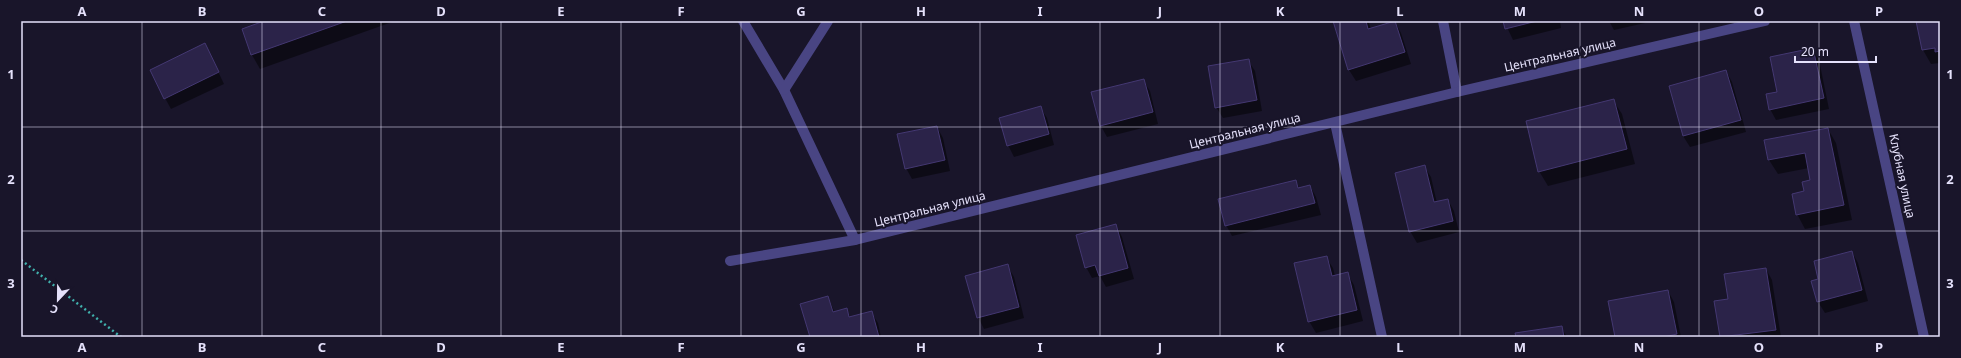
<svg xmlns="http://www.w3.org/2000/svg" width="1961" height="358" font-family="'Noto Sans',sans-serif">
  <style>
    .shadow { fill: #0007 }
    .building { fill: #2b2349; stroke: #443872 }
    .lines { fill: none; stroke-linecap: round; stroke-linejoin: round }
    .path { stroke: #40b0ac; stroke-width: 2.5; stroke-dasharray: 2 3; stroke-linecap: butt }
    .minor { stroke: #494583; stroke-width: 10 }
    .grid { fill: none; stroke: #e5e1fb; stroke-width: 1; stroke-opacity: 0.55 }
    .labels { text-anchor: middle; stroke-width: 4; stroke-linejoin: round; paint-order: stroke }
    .street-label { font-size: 12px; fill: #e5e1fb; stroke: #19152a }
    .neatline { fill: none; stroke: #e5e1fb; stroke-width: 1.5 }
    .grid-label { font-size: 13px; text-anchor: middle; font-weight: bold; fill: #e5e1fb }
  </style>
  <rect width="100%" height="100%" fill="#19152a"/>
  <g class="shadow">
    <polygon points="267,21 395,21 260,69 252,55 243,30"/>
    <polygon points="1335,21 1368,21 1371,29 1395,22 1401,33 1411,64 1356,81 1349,70"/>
    <polygon points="1504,21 1560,21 1561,28 1513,40"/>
    <polygon points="1609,21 1654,21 1614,30"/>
    <polygon points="1917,21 1940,21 1940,63 1931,64 1923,50"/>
    <polygon points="205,44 224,84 171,109 165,98"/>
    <polygon points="1812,49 1819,60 1829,109 1776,120 1770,109 1779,93"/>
    <polygon points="1248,60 1255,71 1262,111 1223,118 1216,107"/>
    <polygon points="1726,71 1732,82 1746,132 1690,147 1683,136"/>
    <polygon points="1143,80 1150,91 1158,124 1107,137 1101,126 1092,93"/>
    <polygon points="1613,100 1622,114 1635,164 1548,186 1539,171"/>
    <polygon points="1040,107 1047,118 1054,145 1014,157 1008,145"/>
    <polygon points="937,127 943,138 950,171 912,179 906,168"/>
    <polygon points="1828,129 1836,143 1852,220 1805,229 1797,214 1805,192 1812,181 1809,168 1778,174 1769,160"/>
    <polygon points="1424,166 1431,177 1437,203 1448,200 1454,211 1459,232 1417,243 1410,231"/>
    <polygon points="1296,181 1300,189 1310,186 1316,197 1321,215 1232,236 1226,225"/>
    <polygon points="1116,225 1122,237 1134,279 1106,287 1100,276 1092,278 1086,267"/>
    <polygon points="1852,252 1858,263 1868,301 1825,313 1818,302 1813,282 1819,279"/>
    <polygon points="1326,257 1333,268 1335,276 1347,273 1354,285 1363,321 1316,333 1309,321"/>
    <polygon points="1007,265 1014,277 1024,318 984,329 978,317"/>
    <polygon points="1766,269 1772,280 1781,337 1721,337 1715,302 1729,300"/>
    <polygon points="1668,291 1674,302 1681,337 1616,337"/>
    <polygon points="828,297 835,313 846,309 851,318 871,312 878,323 881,337 811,337"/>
    <polygon points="1561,327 1567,337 1517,337"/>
  </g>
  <g class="building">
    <polygon points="264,21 347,21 251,55 242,29"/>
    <polygon points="1333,21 1366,21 1368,29 1395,21 1405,52 1348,70"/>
    <polygon points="1503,21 1537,21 1505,29"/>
    <polygon points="1916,21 1940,21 1940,51 1935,52 1935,48 1922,50"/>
    <polygon points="205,43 219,72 164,99 150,70"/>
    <polygon points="1813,48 1824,98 1769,110 1766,94 1777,92 1770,57"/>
    <polygon points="1249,59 1257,100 1215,108 1208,66"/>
    <polygon points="1726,70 1741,120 1683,136 1669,86"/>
    <polygon points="1144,79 1153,112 1100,126 1091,92"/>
    <polygon points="1614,99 1627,149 1538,172 1526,121"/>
    <polygon points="1041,106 1049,134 1007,146 999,118"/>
    <polygon points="937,126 945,160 905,169 897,134"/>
    <polygon points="1828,128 1844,205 1796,215 1792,194 1804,191 1802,182 1810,180 1805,153 1768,160 1764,140"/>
    <polygon points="1425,165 1434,202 1448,199 1453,221 1409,232 1395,173"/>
    <polygon points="1296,180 1298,188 1310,185 1315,203 1225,226 1218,199"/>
    <polygon points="1116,224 1128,268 1099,276 1095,265 1085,268 1076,235"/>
    <polygon points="1852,251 1862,290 1817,302 1811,281 1818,279 1814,261"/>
    <polygon points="1327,256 1332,276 1348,272 1357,310 1308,322 1294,263"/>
    <polygon points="1008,264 1019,307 977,318 965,276"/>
    <polygon points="1766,268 1776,330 1720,337 1714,301 1728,299 1724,274"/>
    <polygon points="1668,290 1677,334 1664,337 1615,337 1608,301"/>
    <polygon points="828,296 833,312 847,308 849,317 872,311 879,337 810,337 800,304"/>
    <polygon points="1562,326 1564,337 1516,337 1515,333"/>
  </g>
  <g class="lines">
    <polyline class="path" points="21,260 121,337"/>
    <g class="minor">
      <polyline points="743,21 784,90 855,240"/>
      <polyline points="1443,21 1457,92"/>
      <polyline points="1854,21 1924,337"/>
      <polyline points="784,90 828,21"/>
      <polyline points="1335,123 1382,337"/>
      <polyline points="730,261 855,240 1457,92 1765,21"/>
    </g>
  </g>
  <path class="grid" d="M 142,21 L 142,337M 262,21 L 262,337M 381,21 L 381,337M 501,21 L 501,337M 621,21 L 621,337M 741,21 L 741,337M 861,21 L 861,337M 980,21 L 980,337M 1100,21 L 1100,337M 1220,21 L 1220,337M 1340,21 L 1340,337M 1460,21 L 1460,337M 1580,21 L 1580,337M 1699,21 L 1699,337M 1819,21 L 1819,337M 21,127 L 1940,127M 21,231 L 1940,231"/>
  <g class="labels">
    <g class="street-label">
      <text transform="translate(1560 55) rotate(-13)" y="4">Центральная улица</text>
      <text transform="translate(1245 131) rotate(-14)" y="4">Центральная улица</text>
      <text transform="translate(1902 176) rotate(78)" y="4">Клубная улица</text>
      <text transform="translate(930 209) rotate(-14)" y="4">Центральная улица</text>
    </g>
  </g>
  <rect width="1961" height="358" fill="none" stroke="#19152a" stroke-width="44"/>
  <g transform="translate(58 300) rotate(202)" stroke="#19152a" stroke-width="3" paint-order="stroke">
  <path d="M0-3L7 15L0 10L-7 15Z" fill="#e5e1fb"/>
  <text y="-6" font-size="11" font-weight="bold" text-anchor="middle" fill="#e5e1fb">С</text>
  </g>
  <path d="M1795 56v6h81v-6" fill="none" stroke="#e5e1fb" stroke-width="2"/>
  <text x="1801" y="56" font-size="12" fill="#e5e1fb" stroke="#19152a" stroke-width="3" paint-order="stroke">20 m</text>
  <rect x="22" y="22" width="1917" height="314" class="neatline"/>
  <g class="grid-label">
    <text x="82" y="16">A</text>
    <text x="202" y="16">B</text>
    <text x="322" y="16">C</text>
    <text x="441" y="16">D</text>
    <text x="561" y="16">E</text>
    <text x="681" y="16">F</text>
    <text x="801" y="16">G</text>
    <text x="921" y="16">H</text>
    <text x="1040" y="16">I</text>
    <text x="1160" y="16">J</text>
    <text x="1280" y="16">K</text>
    <text x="1400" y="16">L</text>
    <text x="1520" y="16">M</text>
    <text x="1639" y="16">N</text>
    <text x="1759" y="16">O</text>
    <text x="1879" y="16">P</text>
    <text x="11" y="79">1</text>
    <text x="1950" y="79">1</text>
    <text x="11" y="184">2</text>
    <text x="1950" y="184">2</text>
    <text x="11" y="288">3</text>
    <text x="1950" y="288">3</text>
    <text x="82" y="352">A</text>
    <text x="202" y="352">B</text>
    <text x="322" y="352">C</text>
    <text x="441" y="352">D</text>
    <text x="561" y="352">E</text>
    <text x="681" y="352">F</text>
    <text x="801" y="352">G</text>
    <text x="921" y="352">H</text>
    <text x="1040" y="352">I</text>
    <text x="1160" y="352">J</text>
    <text x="1280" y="352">K</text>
    <text x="1400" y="352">L</text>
    <text x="1520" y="352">M</text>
    <text x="1639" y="352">N</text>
    <text x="1759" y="352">O</text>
    <text x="1879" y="352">P</text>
  </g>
</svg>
